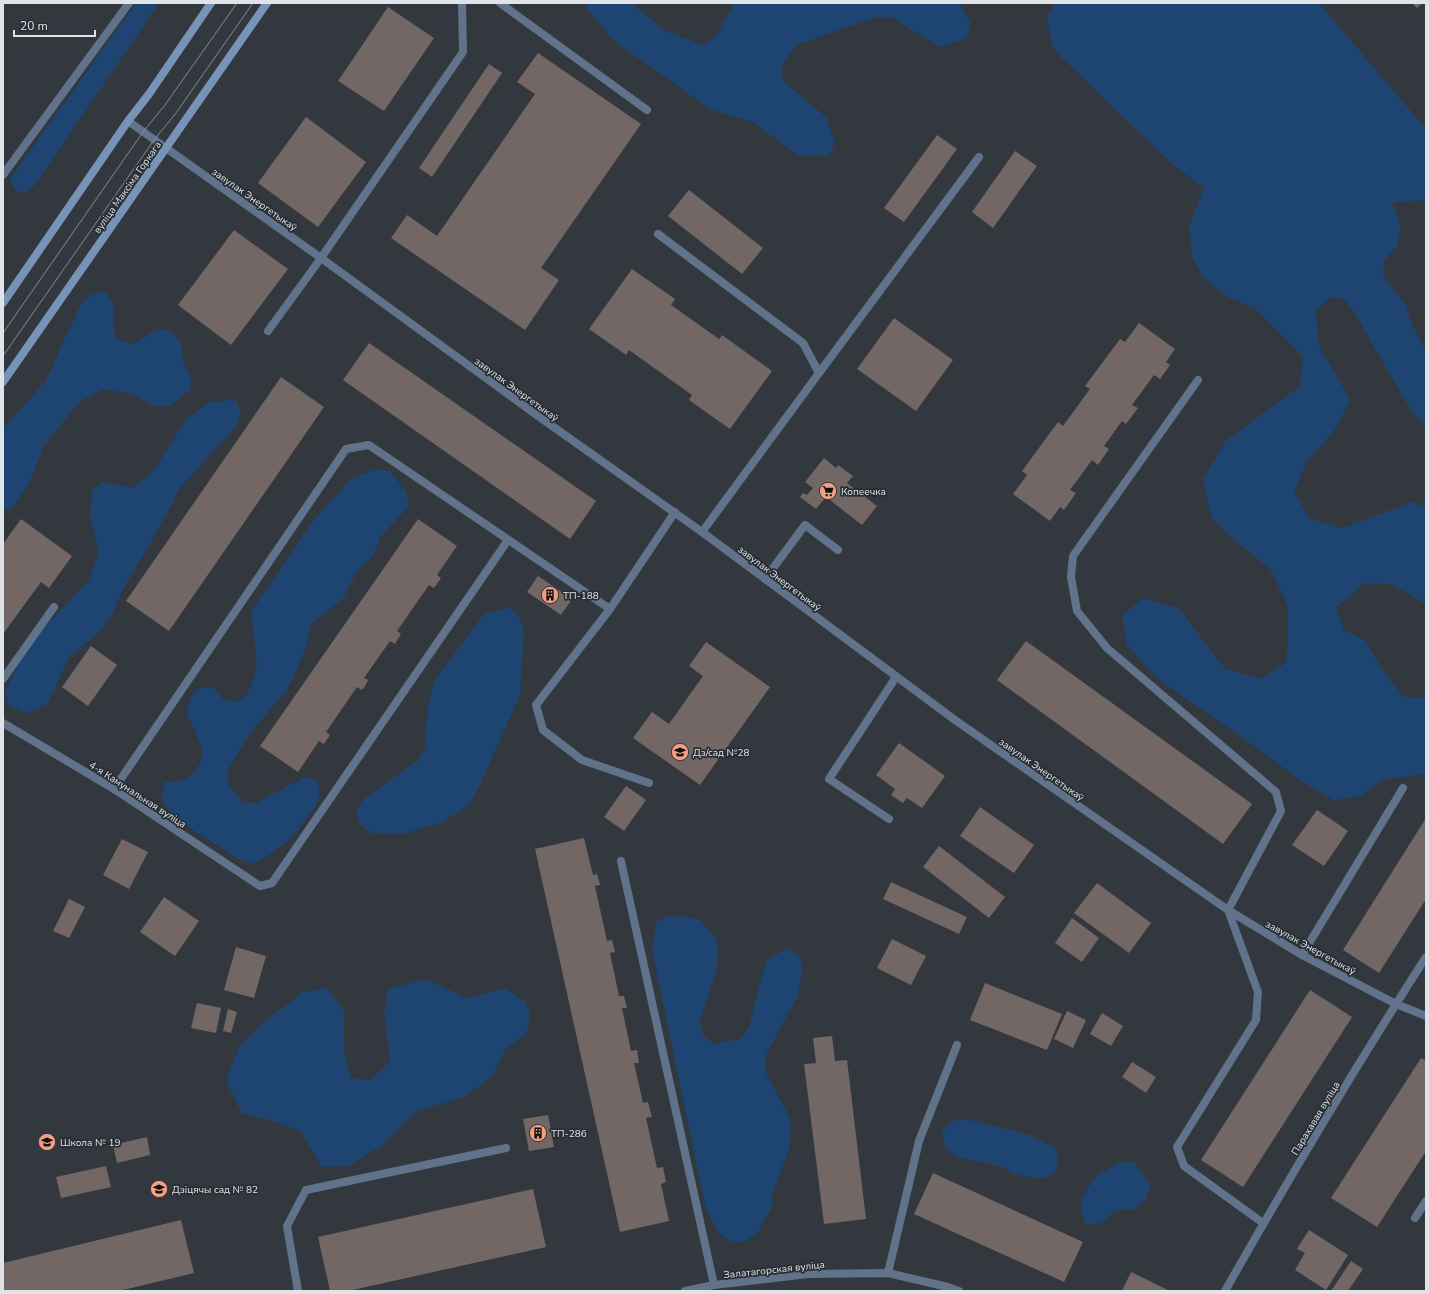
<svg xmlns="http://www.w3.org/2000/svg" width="1429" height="1294" font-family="'Nunito Sans',sans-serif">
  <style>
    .green { fill: #1e4572 }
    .building { fill: #726764 }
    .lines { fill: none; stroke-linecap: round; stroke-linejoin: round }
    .lane { stroke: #61738a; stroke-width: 8 }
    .street { stroke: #61738a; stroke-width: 8 }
    .secondary { stroke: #7794b8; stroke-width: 8 }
    .tram { stroke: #868a90; stroke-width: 1 }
    .labels { text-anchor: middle; stroke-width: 3.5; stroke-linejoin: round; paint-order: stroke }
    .street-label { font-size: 10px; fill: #e0e4e8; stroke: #292e35 }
    .poi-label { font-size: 10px; fill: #e0e4e8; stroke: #292e35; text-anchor: start }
  </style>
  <rect width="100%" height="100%" fill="#33383f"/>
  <g class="green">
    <polygon points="136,3 159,3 35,185 23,193 15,190 10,179"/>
    <polygon points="585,3 631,3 664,30 702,45 714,39 735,3 960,3 971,24 967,38 940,47 891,17 877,17 796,45 780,69 784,82 826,117 835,143 829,156 799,156 753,122 712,110 614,41 587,9"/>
    <polygon points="1056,3 1319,3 1426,129 1426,200 1392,202 1401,226 1397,246 1384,261 1383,276 1405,304 1411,321 1426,353 1426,426 1410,409 1353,310 1344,299 1331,297 1316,311 1318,344 1350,400 1336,428 1306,463 1294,492 1310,519 1342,528 1386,512 1411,502 1426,507 1426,604 1391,584 1364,583 1336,608 1344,630 1365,640 1383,671 1404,697 1426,698 1426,774 1381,780 1361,796 1334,800 1306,784 1253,745 1158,679 1127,645 1122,616 1143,598 1179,608 1224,668 1260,679 1286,663 1288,637 1288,606 1270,569 1232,538 1211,517 1203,479 1226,441 1300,386 1303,357 1256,309 1230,298 1205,280 1192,257 1189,226 1204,188 1171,163 1060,56 1052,44 1047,16"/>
    <polygon points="105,291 114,304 114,330 117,340 132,344 157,330 171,331 180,342 184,364 191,376 190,390 169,406 155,406 131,394 104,389 80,401 45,444 28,485 13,507 3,511 3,429 45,382 81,304 91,295"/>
    <polygon points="235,399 241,411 237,425 178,490 168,512 121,593 110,619 99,632 70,656 47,705 26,713 9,705 5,692 30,642 88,582 99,550 90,518 92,491 103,482 134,488 154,470 187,419 208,403"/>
    <polygon points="377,469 390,471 406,492 409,506 380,537 373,556 357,571 344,597 311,624 305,651 287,690 250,733 229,768 227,782 243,803 256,803 303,778 317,780 320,794 315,808 288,841 265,858 252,864 238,859 170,815 161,796 165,782 187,780 200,764 203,750 186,711 191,697 201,687 214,688 223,699 237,702 248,693 257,667 251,612 314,520 351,479"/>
    <polygon points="510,607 519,618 524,630 520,694 482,781 470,804 443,822 402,834 374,834 360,825 356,812 363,800 418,760 425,748 428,706 435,680 484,614"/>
    <polygon points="670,915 700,919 717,940 717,968 700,1021 703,1035 713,1044 741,1039 749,1027 766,961 787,948 798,955 803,968 798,995 765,1057 765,1071 791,1120 789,1149 772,1195 771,1209 757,1233 746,1241 732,1242 720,1234 706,1210 652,949 657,921"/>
    <polygon points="427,979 466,998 505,988 525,1001 530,1015 527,1032 505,1050 492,1077 462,1098 418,1110 383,1145 348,1166 322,1167 301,1131 267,1119 242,1114 226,1081 240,1045 270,1017 303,992 328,988 344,1012 344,1049 350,1078 370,1080 390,1061 384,1011 388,989"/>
    <polygon points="964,1119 1030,1135 1054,1147 1059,1161 1054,1174 1040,1179 1013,1174 1000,1166 955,1157 945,1147 942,1133 950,1122"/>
    <polygon points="1121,1162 1135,1163 1150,1185 1146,1199 1135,1209 1115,1210 1102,1223 1087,1225 1081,1211 1082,1197 1097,1175"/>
  </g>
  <g class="building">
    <polygon points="1412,3 1423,3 1417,8"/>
    <polygon points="388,7 434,38 384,111 338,81"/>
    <polygon points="538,53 641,124 541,268 559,280 525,330 391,238 407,215 437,236 535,94 517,82"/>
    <polygon points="489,64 502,73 432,177 419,168"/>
    <polygon points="306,117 366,162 318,227 258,183"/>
    <polygon points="937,135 957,149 904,222 884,208"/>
    <polygon points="1015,151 1037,166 993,228 972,212"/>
    <polygon points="689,190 763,248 742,274 668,216"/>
    <polygon points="234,230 288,269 231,345 178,305"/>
    <polygon points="632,269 675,299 671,305 719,339 722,335 772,371 730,429 689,400 692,395 629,350 626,355 589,329"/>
    <polygon points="894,318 953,360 916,411 857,369"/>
    <polygon points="1139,323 1175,349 1166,362 1170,365 1160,379 1154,375 1132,405 1138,408 1126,424 1122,421 1104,446 1109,449 1098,465 1092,460 1070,490 1076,493 1064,510 1060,507 1050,521 1013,494 1027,475 1022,471 1058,422 1063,426 1090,389 1085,386 1120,339 1125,342"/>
    <polygon points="369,343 596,501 570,539 343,380"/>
    <polygon points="281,377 324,407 169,631 126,601"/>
    <polygon points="824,458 836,468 838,465 853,476 847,483 877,506 862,525 826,497 816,509 800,497 803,493 807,495 813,488 805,482"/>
    <polygon points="21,519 72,556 49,588 41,582 3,634 3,544"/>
    <polygon points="418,519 457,546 437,575 441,578 434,588 429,585 397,631 401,634 395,644 390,641 364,678 368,680 365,686 362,690 357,687 326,732 330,735 324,744 319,741 298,772 260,746"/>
    <polygon points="538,576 572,599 561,615 527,592"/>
    <polygon points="1026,641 1252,804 1223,844 997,680"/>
    <polygon points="706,642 770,687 700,785 633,738 652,712 669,724 703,676 689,666"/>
    <polygon points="91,646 117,665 88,706 62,687"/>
    <polygon points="899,743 945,776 922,808 907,798 903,803 891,795 895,789 876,775"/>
    <polygon points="626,786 646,800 624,831 604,817"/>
    <polygon points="980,807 1034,845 1014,873 960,836"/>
    <polygon points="1317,810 1348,831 1324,866 1292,845"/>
    <polygon points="1426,818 1426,899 1379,973 1343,950"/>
    <polygon points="584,838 593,875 597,874 600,885 595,886 607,941 612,940 615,952 610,953 619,996 624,996 627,1008 622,1008 631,1051 637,1050 639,1063 634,1063 643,1103 648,1102 652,1117 646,1118 657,1168 663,1167 666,1182 661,1184 669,1221 620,1232 535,849"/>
    <polygon points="122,839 148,852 129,889 103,875"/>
    <polygon points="939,846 1005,897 989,918 923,867"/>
    <polygon points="891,882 967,917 959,934 883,899"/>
    <polygon points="1097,883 1151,923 1129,953 1074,913"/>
    <polygon points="164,897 199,921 175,956 140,932"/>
    <polygon points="69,899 85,907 69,938 53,931"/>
    <polygon points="1072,918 1099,938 1082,962 1055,943"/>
    <polygon points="892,939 926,956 911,985 877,968"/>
    <polygon points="236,947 266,956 254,998 224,990"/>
    <polygon points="985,983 1062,1014 1047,1050 970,1020"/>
    <polygon points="1310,990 1352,1017 1243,1187 1201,1160"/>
    <polygon points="197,1003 221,1008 216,1033 191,1028"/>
    <polygon points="228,1009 237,1012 231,1033 223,1031"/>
    <polygon points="1067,1011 1086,1020 1073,1048 1054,1039"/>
    <polygon points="1102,1013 1123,1026 1111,1046 1090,1034"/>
    <polygon points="832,1036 835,1061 847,1060 866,1219 824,1224 804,1064 816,1063 813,1038"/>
    <polygon points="1421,1058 1426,1061 1426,1151 1377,1227 1331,1198"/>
    <polygon points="1132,1062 1156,1077 1146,1093 1122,1077"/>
    <polygon points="548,1115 554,1147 529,1151 523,1119"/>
    <polygon points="147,1137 150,1155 117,1163 113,1145"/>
    <polygon points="106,1166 111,1187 61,1198 56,1177"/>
    <polygon points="933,1173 1083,1242 1064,1282 914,1214"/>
    <polygon points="533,1189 546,1247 348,1291 330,1291 318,1237"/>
    <polygon points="181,1220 194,1273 119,1291 3,1291 3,1263"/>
    <polygon points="1309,1230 1348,1255 1326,1290 1295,1270 1305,1253 1297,1249"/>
    <polygon points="1351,1261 1363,1269 1348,1291 1331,1291"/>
    <polygon points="1131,1272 1170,1291 1122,1291"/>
  </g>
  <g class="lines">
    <g class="lane">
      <polyline points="500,3 647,110"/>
      <polyline points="3,175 129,3"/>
      <polyline points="658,234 803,343 819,373 702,532"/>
      <polyline points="268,331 321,258 463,52 462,3"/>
      <polyline points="819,373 979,157"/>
      <polyline points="1198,380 1073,556 1071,577 1077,611 1107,648 1276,792 1281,811 1228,910 1258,992 1256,1020 1177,1147 1184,1166 1263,1223"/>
      <polyline points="765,579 805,525 838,550"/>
      <polyline points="610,609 536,705 543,730 582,760 649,783"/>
      <polyline points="3,679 54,607"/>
      <polyline points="114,789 346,449 369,445 610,609 675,512"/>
      <polyline points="889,819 829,779 896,677"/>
      <polyline points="621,861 714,1285"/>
      <polyline points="260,886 272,883 508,540"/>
      <polyline points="1302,955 1403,788"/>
      <polyline points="1396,1004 1426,1016"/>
      <polyline points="1415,1218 1426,1201"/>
      <polyline points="888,1273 919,1141 957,1045"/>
      <polyline points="298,1291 287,1226 306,1190 506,1148"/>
    </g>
    <g class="street">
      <polyline points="128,121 321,258 538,416 702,532 955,720 1228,910 1302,955 1396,1004"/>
      <polyline points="3,723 114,789 260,886"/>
      <polyline points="685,1291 714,1285 808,1274 888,1273 948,1287 959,1291"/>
      <path d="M 1225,1291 C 1289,1178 1356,1066 1426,957"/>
    </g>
    <g class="secondary">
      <polyline points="3,303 128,121 149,94 211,3"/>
      <polyline points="3,382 267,3"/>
    </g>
    <g class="tram">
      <polyline points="3,333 143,132 165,105 237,3"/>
      <polyline points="3,356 154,140 176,113 253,3"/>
    </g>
  </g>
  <defs>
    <symbol id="supermarket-disc" viewBox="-11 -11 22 22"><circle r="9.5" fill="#f39f83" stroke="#292e35"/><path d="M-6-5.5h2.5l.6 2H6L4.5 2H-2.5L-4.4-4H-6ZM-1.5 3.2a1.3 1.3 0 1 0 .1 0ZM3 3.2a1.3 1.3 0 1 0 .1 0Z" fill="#111"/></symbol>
    <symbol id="building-disc" viewBox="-11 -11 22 22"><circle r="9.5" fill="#f39f83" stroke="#292e35"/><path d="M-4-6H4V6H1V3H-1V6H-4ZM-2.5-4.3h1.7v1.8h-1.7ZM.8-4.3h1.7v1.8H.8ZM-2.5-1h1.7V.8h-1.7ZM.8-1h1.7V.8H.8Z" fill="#111"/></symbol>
    <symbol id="school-disc" viewBox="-11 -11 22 22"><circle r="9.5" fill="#f39f83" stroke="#292e35"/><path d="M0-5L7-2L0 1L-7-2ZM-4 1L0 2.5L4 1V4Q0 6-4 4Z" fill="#111"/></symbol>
  </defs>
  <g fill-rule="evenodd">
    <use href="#supermarket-disc" x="818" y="481" width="20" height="20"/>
    <use href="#building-disc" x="540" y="585" width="20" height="20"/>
    <use href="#school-disc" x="670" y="742" width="20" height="20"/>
    <use href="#building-disc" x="528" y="1123" width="20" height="20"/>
    <use href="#school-disc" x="37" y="1132" width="20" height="20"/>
    <use href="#school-disc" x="149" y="1179" width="20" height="20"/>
  </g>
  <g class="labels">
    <g class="street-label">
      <text transform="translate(127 187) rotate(-55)" y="4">вуліца Максіма Горкага</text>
      <text transform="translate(255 199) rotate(35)" y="4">завулак Энергетыкаў</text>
      <text transform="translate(517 389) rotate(36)" y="4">завулак Энергетыкаў</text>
      <text transform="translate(780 578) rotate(37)" y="4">завулак Энергетыкаў</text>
      <text transform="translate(1042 769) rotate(35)" y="4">завулак Энергетыкаў</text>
      <text transform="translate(138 794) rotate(33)" y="4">4-я Камунальная вуліца</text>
      <text transform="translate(1311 947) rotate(29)" y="4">завулак Энергетыкаў</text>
      <text transform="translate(1315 1118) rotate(-59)" y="4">Парахавая вуліца</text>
      <text transform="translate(774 1269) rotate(-6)" y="4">Залатагорская вуліца</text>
    </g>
    <g class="poi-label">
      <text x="841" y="495">Копеечка</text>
      <text x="563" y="599">ТП-188</text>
      <text x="693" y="756">Дз/сад №28</text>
      <text x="551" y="1137">ТП-286</text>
      <text x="60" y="1146">Школа № 19</text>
      <text x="172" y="1193">Дзіцячы сад № 82</text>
    </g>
  </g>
  <rect width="1429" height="1294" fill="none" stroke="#e0e4e8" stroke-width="8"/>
  <path d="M14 30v6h81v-6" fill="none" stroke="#e0e4e8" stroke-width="2"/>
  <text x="20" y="30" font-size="12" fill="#e0e4e8" stroke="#292e35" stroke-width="3" paint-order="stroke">20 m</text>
</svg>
